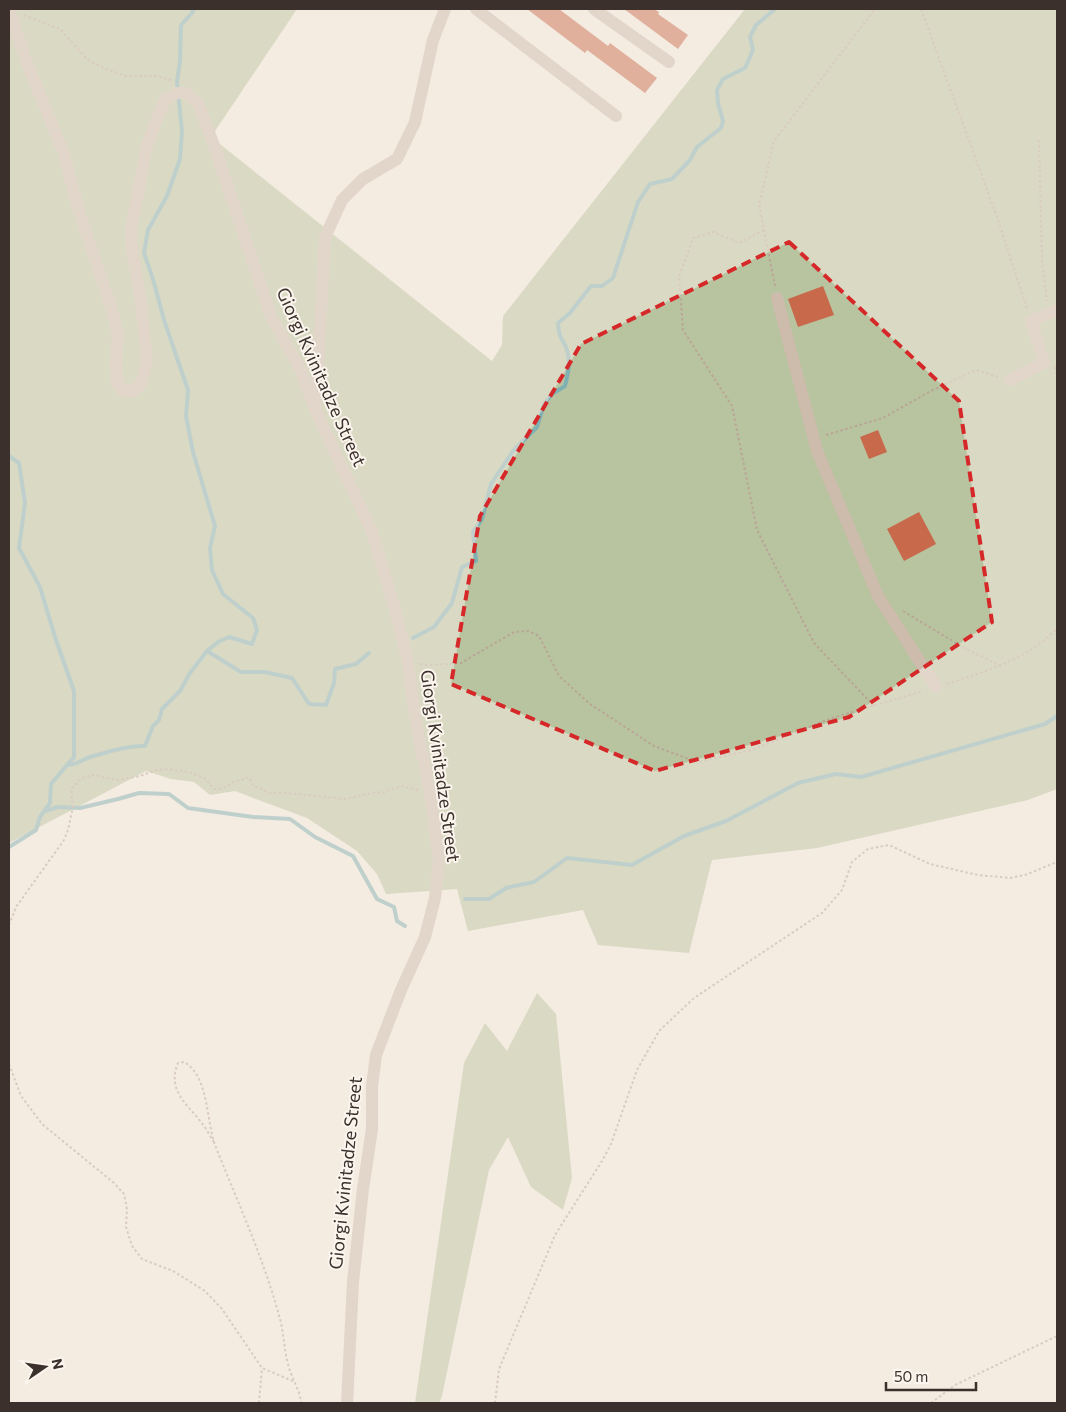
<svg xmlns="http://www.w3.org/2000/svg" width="1066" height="1412" font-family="Commissioner,sans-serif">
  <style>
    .green { fill: #b8c4a0 }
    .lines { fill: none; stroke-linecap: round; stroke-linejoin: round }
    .stream { stroke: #7fb0b2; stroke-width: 4 }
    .building { fill: #c8694b }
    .path { stroke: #b9a596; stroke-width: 2; stroke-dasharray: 2.5 2.5; stroke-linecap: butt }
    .minor { stroke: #cdbbac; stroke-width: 12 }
    .marked { fill: none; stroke: #d62828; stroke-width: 4; stroke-dasharray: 10 6; stroke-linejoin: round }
    .labels { text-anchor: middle; stroke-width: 4; stroke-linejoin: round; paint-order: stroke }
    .street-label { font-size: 18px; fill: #3b302b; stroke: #fbf5ee }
  </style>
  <rect width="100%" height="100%" fill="#f4ebe1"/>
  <g class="green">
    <polygon points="9,9 297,9 211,137 492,361 502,345 503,316 745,9 1057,9 1057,789 1028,800 817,848 712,860 689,953 598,945 583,910 468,931 457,889 386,894 377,874 357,851 307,818 235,791 210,795 194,782 171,779 146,771 9,843"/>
    <polygon points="537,993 556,1014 572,1178 563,1210 531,1187 508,1137 489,1170 442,1396 439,1403 415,1403 464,1063 485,1023 507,1051"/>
  </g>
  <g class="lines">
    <g class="stream">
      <polyline points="9,456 19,463 25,503 19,548 40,587 55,637 74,691 74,757 67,765"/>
      <path d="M 413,638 L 434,627 L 452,603 L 462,567 L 476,561 L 473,532 L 482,519 L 491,484 L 513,451 L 537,427 L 544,404 L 552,394 L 565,386 C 568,374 571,362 567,350 C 562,337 559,339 558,323 L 570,313 L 591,286 L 602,286 L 613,278 L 638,202 L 650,184 L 672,179 L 690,160 L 697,147 L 721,128 L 723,121 L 718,103 L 717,90 L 723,79 L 745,68 L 753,50 L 750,37 L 756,25 L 775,9"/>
      <polyline points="207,651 241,672 265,672 292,678 309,704 326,705 334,683 335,669 356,664 369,653"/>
      <polyline points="45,811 58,807 80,808 118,799 139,793 169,794 188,808 253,817 290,819 315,837 353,856 377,899 394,907 397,921 405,926"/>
      <path d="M 9,847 L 36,830 L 40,817 L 50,803 L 51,784 L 67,765 C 77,765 81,760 90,757 C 103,753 132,745 145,746 L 153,726 L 159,720 L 162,709 L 180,691 L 190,673 L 207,651 L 218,642 L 229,637 L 252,644 L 257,630 L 253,618 L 223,594 L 212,570 L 210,548 L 215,526 L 193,452 L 186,416 L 188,390 L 164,320 L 153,279 L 144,253 L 148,230 L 167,196 L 180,159 L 182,131 L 177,82 L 180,61 L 181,25 L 192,13 L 194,9"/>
      <polyline points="465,899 489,899 506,888 534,882 567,858 632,865 684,836 726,821 798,783 836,774 861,777 1045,724 1057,716"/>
    </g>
  </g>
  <g class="building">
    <polygon points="527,9 559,9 608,46 610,43 657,78 645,93 587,50 585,53"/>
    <polygon points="624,9 654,9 659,12 658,14 688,35 678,49"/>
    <polygon points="823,286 834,315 798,327 788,299"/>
    <polygon points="878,430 887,452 869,459 860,437"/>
    <polygon points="919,512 936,544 904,561 887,529"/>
  </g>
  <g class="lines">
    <g class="path">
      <polyline points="921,9 997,217 1027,309"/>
      <polyline points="24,15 60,29 88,60 104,68 125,76 156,76 174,81"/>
      <polyline points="1039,140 1042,261 1047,301"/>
      <polyline points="764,230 739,243 713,232 693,238 679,277 683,330 732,406 757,530 814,643 874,706"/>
      <polyline points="775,286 759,205 774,141 875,9"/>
      <polyline points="1055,367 1057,375"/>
      <polyline points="826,435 883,418 931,391 976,370 998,377"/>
      <polyline points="903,611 966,649 1001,666"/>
      <polyline points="420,664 431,665 461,663 514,632 528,631 539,636 559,676 590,704 654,746 697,762 752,750 832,718 923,691"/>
      <path d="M 947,684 C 986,671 1029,659 1057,628"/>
      <path d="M 9,925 L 16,907 L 64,840 L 68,830 L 73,807 L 71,789 L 82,778 L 93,775 L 118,780 L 140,776 L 156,770 L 169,769 L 192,773 L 206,779 L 214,789 C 228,790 230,780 242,780 L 245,777 L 250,779 L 251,783 L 255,787 L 260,788 L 269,793 L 285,793 L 346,799 L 376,792 L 383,793 L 391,789 L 402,786 L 418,790"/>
      <polyline points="9,1064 21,1096 42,1124 114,1183 124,1194 127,1209 126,1227 132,1246 142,1259 173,1271 205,1291 222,1309 262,1368 295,1382"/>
      <path d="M 214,1142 C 210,1136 206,1128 201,1122 C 186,1103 167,1090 178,1063 L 184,1062 C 209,1076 206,1120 215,1145 C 238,1203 264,1259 280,1319 C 284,1334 284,1349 288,1364 C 291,1378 300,1389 301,1403"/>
      <polyline points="259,1403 262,1368"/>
      <polyline points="495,1403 499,1369 555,1235 602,1161 611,1144 637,1070 659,1031 694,998 822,913 842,890 852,862 868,849 889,845 930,864 978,875 1010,878 1025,875 1057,862"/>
      <polyline points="931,1403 955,1385 1057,1336"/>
    </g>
    <g class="minor">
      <polyline points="9,9 27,63 64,154 78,208 111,307 118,335 116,362 117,384 124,391 133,391 141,384 147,362 141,303 132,251 131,230 147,145 165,99 177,93 186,93 198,103 215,148 271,316 301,371 315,409 372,532 394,606 408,662 415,717 430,793 439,858 435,898 425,937 401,990 376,1055 372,1086 372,1129 363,1189 353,1282 347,1403"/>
      <polyline points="476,9 616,116"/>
      <polyline points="594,9 669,62"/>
      <polyline points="777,298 817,451 878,596 936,687"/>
      <polyline points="1010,380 1044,363 1031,321 1057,310"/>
      <polyline points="316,404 325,237 342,200 363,179 397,159 415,122 433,40 445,9"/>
    </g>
  </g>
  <path d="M0 0H1066V1412H0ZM 789,242 L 959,401 L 992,622 L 849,717 L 655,771 L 451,684 L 480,516 L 581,344 Z" fill="#f4ebe1" fill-opacity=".55" fill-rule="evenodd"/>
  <path class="marked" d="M 789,242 L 959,401 L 992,622 L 849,717 L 655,771 L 451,684 L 480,516 L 581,344 Z"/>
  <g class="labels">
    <g class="street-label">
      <text transform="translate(321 377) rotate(66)" y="6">Giorgi Kvinitadze Street</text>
      <text transform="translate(440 766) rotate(82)" y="6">Giorgi Kvinitadze Street</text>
      <text transform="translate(346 1173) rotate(-84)" y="6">Giorgi Kvinitadze Street</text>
    </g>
  </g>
  <rect width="1066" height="1412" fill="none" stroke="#3b302b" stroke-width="20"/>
  <g transform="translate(45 1367) rotate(77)" stroke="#fbf5ee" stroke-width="4" paint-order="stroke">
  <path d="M0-4L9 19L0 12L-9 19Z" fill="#3b302b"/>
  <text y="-8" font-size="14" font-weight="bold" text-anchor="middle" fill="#3b302b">N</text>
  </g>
  <path d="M886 1382v8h90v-8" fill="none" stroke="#3b302b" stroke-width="2.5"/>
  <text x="894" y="1382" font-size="15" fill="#3b302b" stroke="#fbf5ee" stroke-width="4" paint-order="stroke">50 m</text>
</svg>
